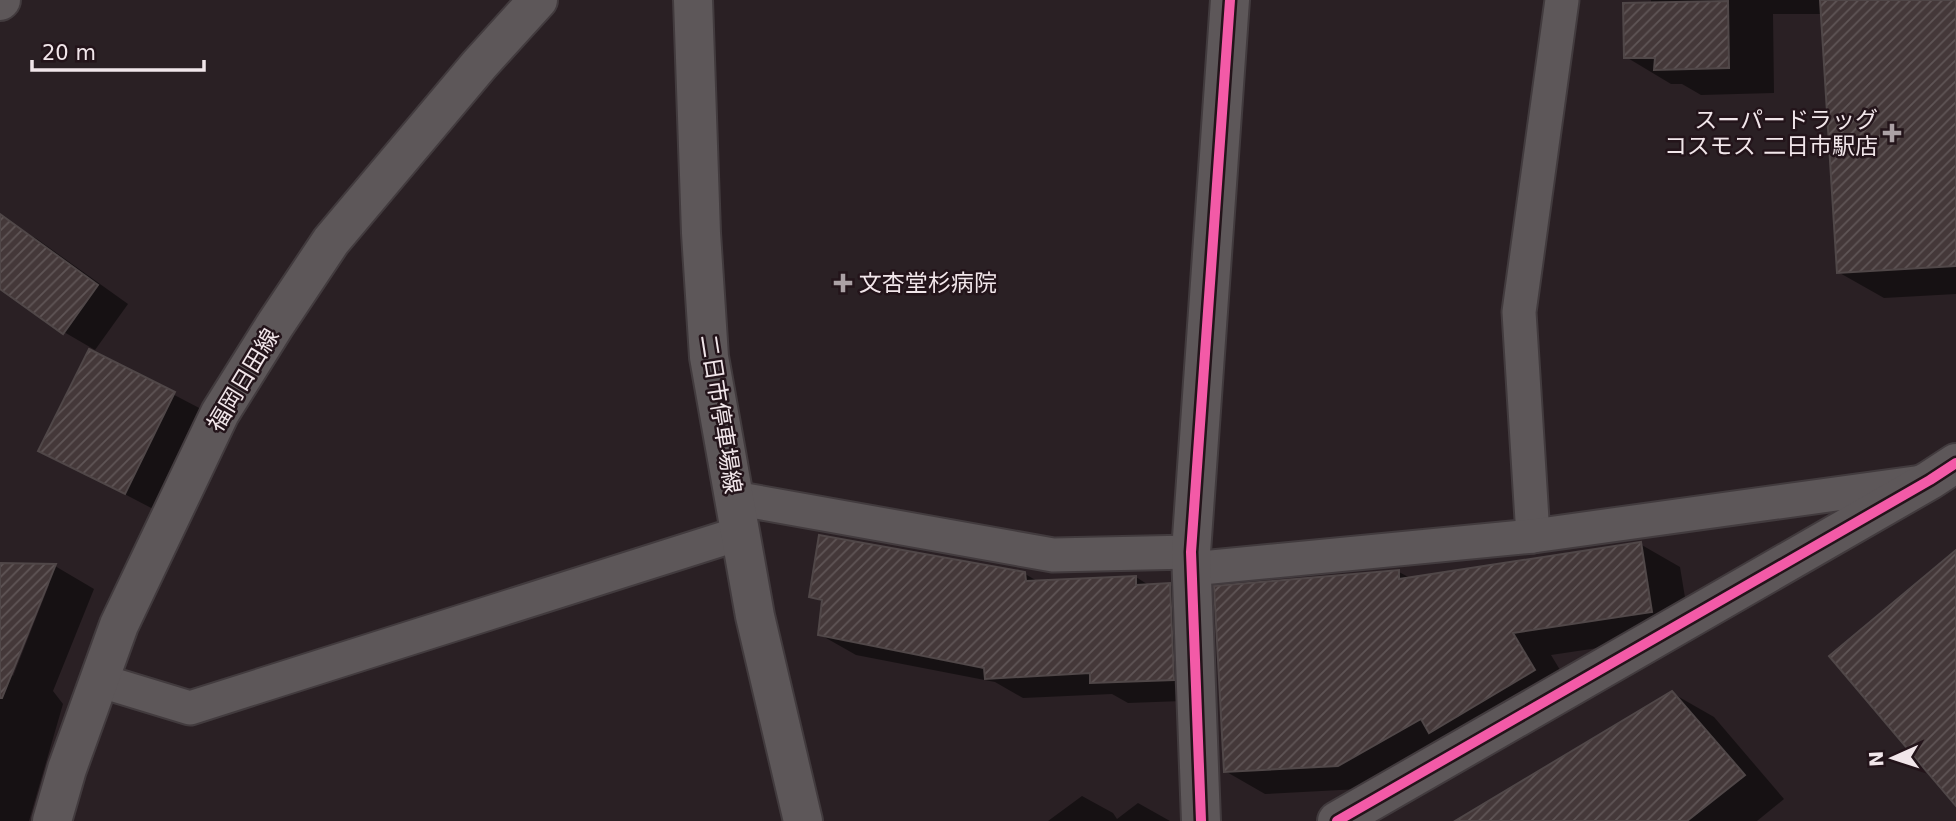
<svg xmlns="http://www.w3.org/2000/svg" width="1956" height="821" font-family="'DejaVu Sans','Noto Sans JP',sans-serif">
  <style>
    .shadow { fill: #0007; fill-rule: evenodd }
    .building { fill: url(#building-hatch); stroke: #504748; stroke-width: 2 }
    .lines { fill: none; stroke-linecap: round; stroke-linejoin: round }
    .lane-casing { stroke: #423b3e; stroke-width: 37 }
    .street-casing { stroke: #423b3e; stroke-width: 42 }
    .secondary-casing { stroke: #423b3e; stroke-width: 42 }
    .lane { stroke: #5d5759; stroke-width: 33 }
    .street { stroke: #5d5759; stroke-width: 38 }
    .secondary { stroke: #5d5759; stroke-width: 38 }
    .cycleway-casing { stroke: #23141a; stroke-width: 15 }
    .cycleway { stroke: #f35aa7; stroke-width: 10 }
    .poi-dot { fill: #aba1a5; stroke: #23141a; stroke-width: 2.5 }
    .labels { text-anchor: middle; stroke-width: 5; stroke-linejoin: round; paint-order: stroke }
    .poi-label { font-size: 23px; fill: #f1e6ea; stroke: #23141a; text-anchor: end }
    .street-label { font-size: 23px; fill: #f1e6ea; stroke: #23141a }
  </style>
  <defs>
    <pattern id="building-hatch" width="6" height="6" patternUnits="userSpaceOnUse" patternTransform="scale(1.75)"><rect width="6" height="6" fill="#443839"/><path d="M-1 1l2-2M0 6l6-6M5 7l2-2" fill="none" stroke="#5f5556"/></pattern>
  </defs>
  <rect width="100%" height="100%" fill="#2a2024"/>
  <g class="shadow">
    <polygon points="1651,0 1956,0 1956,294 1884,298 1838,272 1823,14 1773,14 1774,93 1701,95 1682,84 1671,84 1626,57 1651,4"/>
    <polygon points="6,221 37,239 128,304 95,350 64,332 0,287 0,230"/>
    <polygon points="90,351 205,411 157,511 40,450"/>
    <polygon points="1640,544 1680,567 1691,634 1551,655 1574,693 1378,788 1265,794 1225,771 1399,572 1412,579"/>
    <path d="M 0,565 L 55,566 L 94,589 L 53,691 L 63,704 L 29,821 L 0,821 ZM 46,585 L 49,585 L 13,676 L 10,674 Z"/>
    <polygon points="1025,574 1039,582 1136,577 1150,586 1170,585 1206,605 1210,700 1128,703 1112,694 1023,698 995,682 856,655 819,634 824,603 811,596"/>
    <polygon points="1672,693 1714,717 1784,799 1757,821 1509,821"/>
    <polygon points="1082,796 1113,813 1117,819 1138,803 1170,821 1048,821"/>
  </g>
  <g class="building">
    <polygon points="1820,0 1956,0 1956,266 1837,273"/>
    <polygon points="1728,1 1729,68 1654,70 1655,58 1624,58 1623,3"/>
    <polygon points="0,214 98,285 63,334 0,289"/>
    <polygon points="89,349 175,392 125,494 38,451"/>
    <polygon points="819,535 1025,572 1026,581 1136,576 1136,585 1170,583 1174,680 1090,683 1090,673 985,679 984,668 818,635 822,600 809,597"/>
    <polygon points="1641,542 1652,612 1513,633 1535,670 1429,733 1421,719 1338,766 1224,772 1214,586 1399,570 1399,579"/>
    <polygon points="1956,550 1956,806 1829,656"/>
    <polygon points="0,563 56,564 2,698 0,698"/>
    <polygon points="1672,691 1745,775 1687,821 1455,821"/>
  </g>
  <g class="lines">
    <defs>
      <g id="lane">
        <polyline points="734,498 1053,555 1191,552"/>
        <polyline points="1533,536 1519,312 1562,0"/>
        <polyline points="1191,569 1533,536 1922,482"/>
        <polyline points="98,680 190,708 741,533"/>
      </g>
      <g id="street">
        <polyline points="0,1 1,0"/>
        <polyline points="1201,821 1191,552 1230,0"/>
      </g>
      <g id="secondary">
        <polyline points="693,0 701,233 709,357 755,616 803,821"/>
        <polyline points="52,821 67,769 119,625 220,413 275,325 331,241 479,65 538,0"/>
        <polyline points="1337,821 1930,480 1956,463"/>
      </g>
    </defs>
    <use href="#lane" class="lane-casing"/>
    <use href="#street" class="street-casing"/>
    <use href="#secondary" class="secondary-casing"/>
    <use href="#lane" class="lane"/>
    <use href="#street" class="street"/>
    <use href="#secondary" class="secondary"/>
    <defs>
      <g id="cycleway">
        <polyline points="1201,821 1191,552 1230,0"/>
        <polyline points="1337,821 1930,480 1956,463"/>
      </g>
    </defs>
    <use href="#cycleway" class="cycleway-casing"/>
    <use href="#cycleway" class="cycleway"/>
  </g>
  <g class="poi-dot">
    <path d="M1888.5 122.5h7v7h7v7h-7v7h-7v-7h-7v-7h7z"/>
    <path d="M839.5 272.5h7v7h7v7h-7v7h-7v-7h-7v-7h7z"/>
  </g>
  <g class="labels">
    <g class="poi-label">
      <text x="1878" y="128">スーパードラッグ<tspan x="1878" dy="26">コスモス 二日市駅店</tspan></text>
      <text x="859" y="291" text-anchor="start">文杏堂杉病院</text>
    </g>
    <g class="street-label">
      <text transform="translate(243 380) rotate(-59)" y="8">福岡日田線</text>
      <text transform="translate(721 414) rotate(81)" y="8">二日市停車場線</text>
    </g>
  </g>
  <g transform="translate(1893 758) rotate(267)" stroke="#23141a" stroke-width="5" paint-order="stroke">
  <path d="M0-5L12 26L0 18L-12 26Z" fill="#f1e6ea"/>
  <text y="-10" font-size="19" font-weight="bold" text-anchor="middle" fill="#f1e6ea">N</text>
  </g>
  <path d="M32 60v10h172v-10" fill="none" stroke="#f1e6ea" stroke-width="3.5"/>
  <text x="42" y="60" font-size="21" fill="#f1e6ea" stroke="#23141a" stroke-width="5" paint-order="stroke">20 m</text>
</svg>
